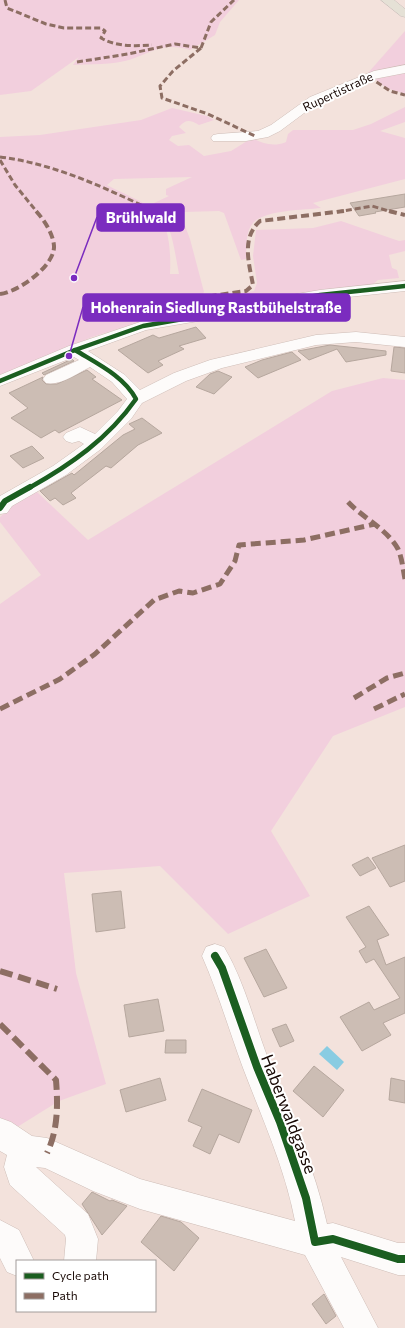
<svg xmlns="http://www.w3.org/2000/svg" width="405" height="1328" font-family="Commissioner,sans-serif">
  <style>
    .green { fill: #f2cfdd; fill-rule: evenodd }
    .water { fill: #89cce2 }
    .building { fill: #ccbdb4; stroke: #b6a79e }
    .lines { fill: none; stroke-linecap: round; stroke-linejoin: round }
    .minor-casing { stroke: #cebdb7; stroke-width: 1 }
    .major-casing { stroke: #c8bebb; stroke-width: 1 }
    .minor { fill: #fdfbfa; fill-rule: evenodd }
    .major { fill: #e5e1d6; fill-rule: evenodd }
    .quiet-far3 { stroke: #8d6e63; stroke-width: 3; stroke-dasharray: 6 3; stroke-linecap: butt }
    .quiet-far2 { stroke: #8d6e63; stroke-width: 4; stroke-dasharray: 8 4; stroke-linecap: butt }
    .quiet-far1 { stroke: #8d6e63; stroke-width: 5; stroke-dasharray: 10 5; stroke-linecap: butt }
    .quiet { stroke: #8d6e63; stroke-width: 6; stroke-dasharray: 13 6; stroke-linecap: butt }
    .cycleway-far2-casing { stroke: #fff; stroke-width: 6 }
    .cycleway-far1-casing { stroke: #fff; stroke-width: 8 }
    .cycleway-casing { stroke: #fff; stroke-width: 10 }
    .cycleway-far2 { stroke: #1b5e20; stroke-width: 4.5 }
    .cycleway-far1 { stroke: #1b5e20; stroke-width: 6 }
    .cycleway { stroke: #1b5e20; stroke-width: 8 }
    .labels { text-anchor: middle; stroke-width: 4; stroke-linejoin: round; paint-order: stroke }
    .far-street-label { font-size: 12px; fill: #170703; stroke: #fff }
    .near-street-label { font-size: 17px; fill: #170703; stroke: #fff }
    .leader { fill: none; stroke: #7b2cbf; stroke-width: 1.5 }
    .callout-dot { fill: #7b2cbf; stroke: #fff; stroke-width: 1.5 }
    .callout { fill: #7b2cbf; stroke: #7b2cbf; stroke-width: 1.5 }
    .callout-label { font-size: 15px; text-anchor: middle; font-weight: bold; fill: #fff }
  </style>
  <rect width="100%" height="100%" fill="#f3e2dc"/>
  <g class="green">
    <path d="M 0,0 L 239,0 L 220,22 L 215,35 L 190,50 C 163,42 153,52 129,60 C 112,65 91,64 73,65 L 79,57 L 31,91 L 0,95 Z"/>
    <polygon points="405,31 405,94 386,88 368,73"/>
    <path d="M 405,107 L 405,122 L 380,131 L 405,138 L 405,179 L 313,203 L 321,208 C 304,210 264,210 253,223 C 245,232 247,247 246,259 L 241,260 L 224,213 L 219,211 L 184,212 L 180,213 L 190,239 L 204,292 L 197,301 L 254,291 L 257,283 L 253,256 L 256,230 L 313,228 L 341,221 L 399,241 L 405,240 L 405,251 L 389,255 L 392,268 L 397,270 L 399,278 L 378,280 L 371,286 L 200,310 L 172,312 L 92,337 L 0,375 L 0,137 L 40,135 L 141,120 L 172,108 L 207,116 L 214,120 L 199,125 C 190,120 186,119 179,127 L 186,133 L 172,136 L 169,140 L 178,146 L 189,145 L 204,156 L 231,151 L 252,138 C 263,144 274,147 286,142 L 288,134 L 293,130 L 353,130 L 371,124 ZM 192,177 L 166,189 L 166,195 L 169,196 L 154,203 C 172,222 174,249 179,274 L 170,274 C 171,256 170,224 156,212 C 142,200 123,194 107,185 L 114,179 Z"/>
    <polygon points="383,378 405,380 405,707 333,736 271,831 310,896 228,934 160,866 64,873 76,973 106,1084 59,1101 14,1129 0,1124 0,604 41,575 0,522 0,517 15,504 37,492 88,540 332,391"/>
  </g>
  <polygon class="water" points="327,1046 344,1062 337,1070 319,1054"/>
  <g class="building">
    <polygon points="405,194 405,207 375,212 376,213 359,216 350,203"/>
    <polygon points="196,327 206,338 179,346 184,349 158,361 163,365 148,373 118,350 153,335 159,338"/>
    <polygon points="330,345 386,351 386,355 346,362 337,349 309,360 298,351"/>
    <polygon points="394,347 405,348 405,373 391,371"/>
    <polygon points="292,352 301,360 258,378 245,367 262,360"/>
    <polygon points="72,359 74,361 44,375 42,373"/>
    <polygon points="87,370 96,377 92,379 122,400 59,433 55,430 41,438 11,418 28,408 9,393 43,377 42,380 46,384 57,384"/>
    <polygon points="218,371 232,377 214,394 196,387 210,374"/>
    <polygon points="142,418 162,433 138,445 111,468 106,466 71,493 76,498 63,505 55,498 50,501 40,491 72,473 74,475 123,435 135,429 129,424"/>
    <polygon points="32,446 44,458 23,468 10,456"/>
    <polygon points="405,845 405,881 390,887 372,858"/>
    <polygon points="368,857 376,868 360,876 352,865"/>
    <polygon points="121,891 125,928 96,932 92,894"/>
    <polygon points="369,906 389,935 377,940 386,965 405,957 405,1013 383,1023 391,1035 362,1051 340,1017 369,1002 374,1010 400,998 374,959 366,963 359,951 366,947 346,917"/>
    <polygon points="266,949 287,988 264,997 244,958"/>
    <polygon points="158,999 164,1031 129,1037 124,1005"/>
    <polygon points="286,1024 294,1041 280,1047 272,1029"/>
    <polygon points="166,1040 186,1040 186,1053 165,1053"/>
    <polygon points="314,1066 344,1090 323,1117 293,1091"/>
    <polygon points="160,1078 166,1100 126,1112 120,1090"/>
    <polygon points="391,1078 405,1081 405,1103 389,1100"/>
    <polygon points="202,1089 252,1110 239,1143 219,1134 210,1154 193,1146 202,1127 188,1121"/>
    <polygon points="92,1192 110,1201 112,1200 127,1206 102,1235 82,1204"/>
    <polygon points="161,1216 181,1222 199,1238 174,1271 141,1242"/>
    <polygon points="324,1294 336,1316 326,1324 312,1304"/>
  </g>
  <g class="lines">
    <defs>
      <g id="minor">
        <polygon points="405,65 405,73 374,79 319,102 280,131 268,137 246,141 213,141 211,138 213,135 218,134 258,131 271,125 310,97 374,71"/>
        <path d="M 405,281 L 405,291 L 320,300 L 146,330 L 88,351 L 125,375 L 140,390 L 174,373 L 210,360 L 316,335 L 356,332 L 405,337 L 405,347 L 356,342 L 316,345 L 222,368 L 186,381 L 142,403 L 131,419 L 101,449 L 66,475 L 12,506 L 7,513 L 0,514 L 0,496 L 53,466 L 84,444 L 79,441 L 72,443 L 66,441 L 63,437 L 66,433 L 80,427 L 95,434 L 118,411 L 127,399 L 112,382 L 90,367 C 78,373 60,386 46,383 L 43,379 L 46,375 L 79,360 L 74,357 L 0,386 L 0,375 L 69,346 L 143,321 L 320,290 Z"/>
        <path d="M 215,944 L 224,947 C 246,984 255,1027 271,1066 C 292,1118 315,1169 327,1224 L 333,1223 L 398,1243 L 405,1243 L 405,1275 L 398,1275 L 341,1257 L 378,1328 L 344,1328 L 305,1255 L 140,1209 L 93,1191 L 45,1168 L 36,1167 L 88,1214 L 98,1239 L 96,1261 L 64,1261 L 66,1239 L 65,1235 L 10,1185 L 4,1167 L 7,1155 L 0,1151 L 0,1118 L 11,1122 L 32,1136 L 47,1138 L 140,1179 L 295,1221 C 285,1168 262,1118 243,1068 C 229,1030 218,992 202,956 L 206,947 Z"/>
        <polygon points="0,1220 19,1230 34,1261 17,1261 17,1276 7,1272 0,1258"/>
      </g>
      <polygon id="major" points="381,0 394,0 405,9 405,17 401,16"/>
    </defs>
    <use href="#minor" class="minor-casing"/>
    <use href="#major" class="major-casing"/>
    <use href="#minor" class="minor"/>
    <use href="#major" class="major"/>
    <g class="quiet-far3">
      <path d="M 5,0 L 7,8 L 46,24 L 64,28 L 101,28 L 105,31 L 101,38 C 117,47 134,46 152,45"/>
      <polyline points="201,48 211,22 234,0"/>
      <polyline points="77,62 128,54 175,44 201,48 173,71 160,86 162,98 208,114 255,136"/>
      <polyline points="369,77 390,91 405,95"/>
      <path d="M 0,157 C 56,164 105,188 156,212"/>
      <polyline points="0,160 15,185 37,212"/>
      <polyline points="337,212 372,206 392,212"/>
    </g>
    <g class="quiet-far2">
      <polyline points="154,211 157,212"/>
      <polyline points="389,211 405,215"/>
      <path d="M 0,294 C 18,292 55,266 54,246 C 53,233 44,220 36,211"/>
      <path d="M 185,300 L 246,291 L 253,285 C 249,263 241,238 260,221 L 344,211"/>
    </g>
    <g class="quiet-far1">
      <path d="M 348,502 C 363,518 387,529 398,549 C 402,558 403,569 405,579"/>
      <polyline points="354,698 387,678 405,673"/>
      <polyline points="0,709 60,679 95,654 154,600 179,591 193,593 220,584 235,561 239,545 304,540 375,524"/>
      <polyline points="374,709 405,694"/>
    </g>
    <g class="quiet">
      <polyline points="0,971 57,989"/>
      <path d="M 0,1024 L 56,1080 C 58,1105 58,1130 47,1153"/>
    </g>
    <defs>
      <g id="cycleway-far2">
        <polyline points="0,381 75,350 143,326 320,295 405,286"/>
        <path d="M 29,488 C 70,465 108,439 136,399 C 124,376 96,363 75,350"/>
      </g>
      <polyline id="cycleway-far1" points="0,508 5,501 30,487"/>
      <polyline id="cycleway" points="215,956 222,968 257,1067 280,1122 306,1198 315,1242 333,1239 398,1259 405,1259"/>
    </defs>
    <use href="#cycleway-far2" class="cycleway-far2-casing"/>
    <use href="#cycleway-far1" class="cycleway-far1-casing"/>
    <use href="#cycleway" class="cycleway-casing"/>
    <use href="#cycleway-far2" class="cycleway-far2"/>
    <use href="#cycleway-far1" class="cycleway-far1"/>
    <use href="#cycleway" class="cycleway"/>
  </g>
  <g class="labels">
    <g class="far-street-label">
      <text transform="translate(338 92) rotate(-25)" y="4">Rupertistraße</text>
    </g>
    <g class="near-street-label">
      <text transform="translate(289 1114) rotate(69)" y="6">Haberwaldgasse</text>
    </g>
  </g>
  <path class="leader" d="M74 278L97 217M69 356L83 307"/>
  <g class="callout-dot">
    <circle cx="74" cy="278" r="4"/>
    <circle cx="69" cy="356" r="4"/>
  </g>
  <g class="callout">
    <rect x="97" y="204" width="87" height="27" rx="4"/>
    <rect x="83" y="294" width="267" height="27" rx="4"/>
  </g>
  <g class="callout-label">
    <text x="141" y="223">Brühlwald</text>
    <text x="216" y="313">Hohenrain Siedlung Rastbühelstraße</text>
  </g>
  <rect x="16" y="1260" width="140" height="52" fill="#ffffff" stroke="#a29c9a"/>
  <rect x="24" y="1273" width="20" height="6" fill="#1b5e20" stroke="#a29c9a"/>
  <text x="52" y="1280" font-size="12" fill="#170703">Cycle path</text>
  <rect x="24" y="1293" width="20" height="6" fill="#8d6e63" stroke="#a29c9a"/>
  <text x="52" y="1300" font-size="12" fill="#170703">Path</text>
</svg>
